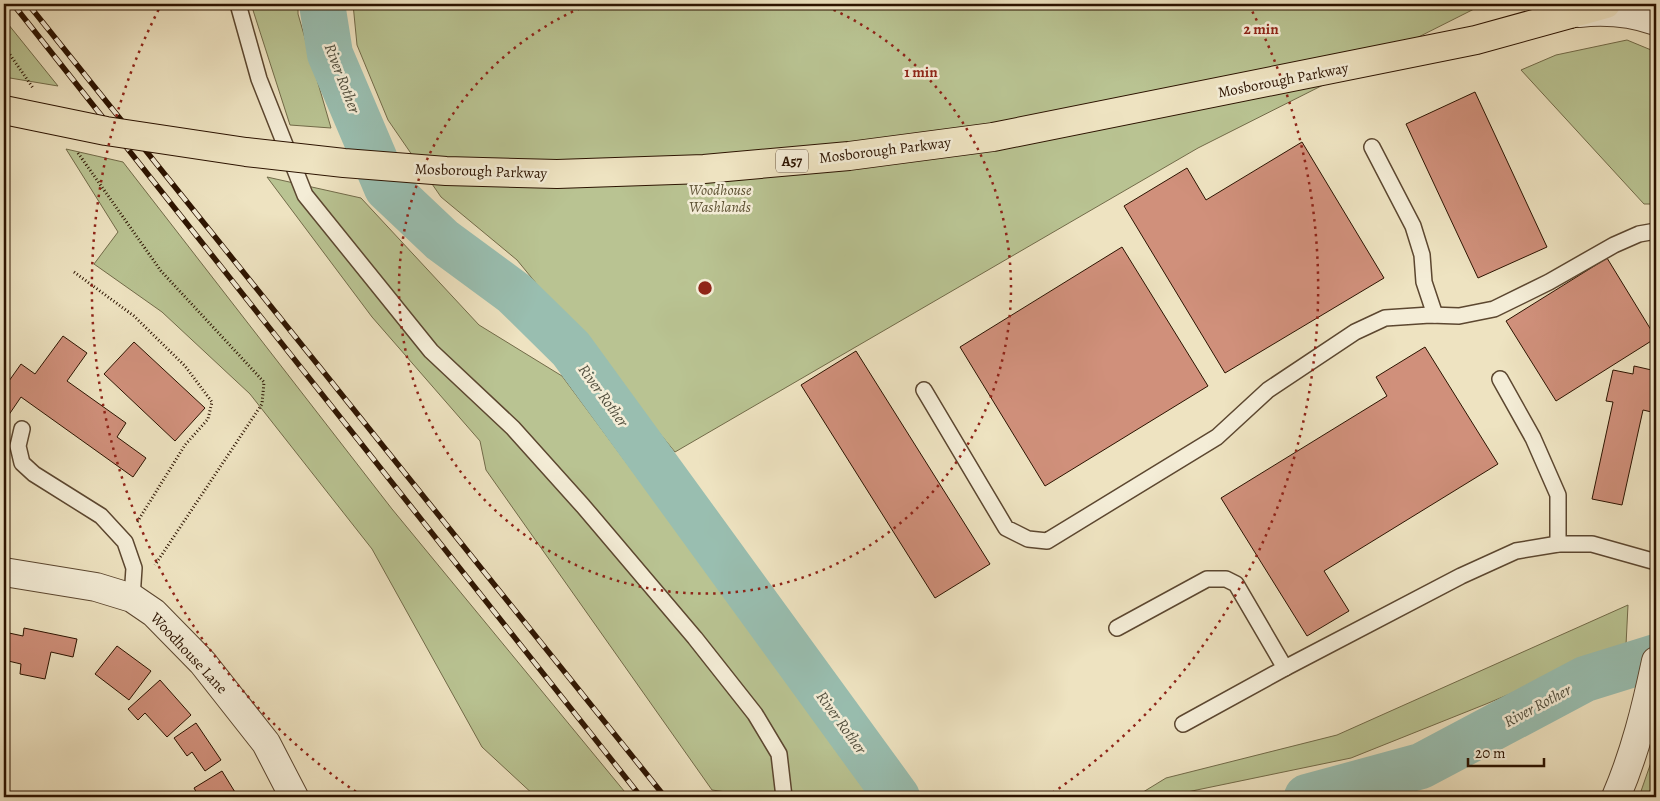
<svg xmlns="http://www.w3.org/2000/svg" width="1660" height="801" font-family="Alegreya,serif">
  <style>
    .green { fill: #b9c392; stroke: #726b49 }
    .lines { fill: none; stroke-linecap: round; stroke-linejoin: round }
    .river { stroke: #99beb0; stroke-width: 46 }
    .building { fill: #d0907b; stroke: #2c1300 }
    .service-casing { stroke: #5c4730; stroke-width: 18 }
    .tertiary-casing { stroke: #5c4730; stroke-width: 30 }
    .trunk-casing { stroke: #2c1300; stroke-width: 30 }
    .path { stroke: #2c1300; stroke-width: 3; stroke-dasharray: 1 2.5; stroke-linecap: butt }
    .service { stroke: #f4edd7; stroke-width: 15 }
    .tertiary { stroke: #f4edd7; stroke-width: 28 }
    .trunk { stroke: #eee3c1; stroke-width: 28 }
    .rail-casing { stroke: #2c1300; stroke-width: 5.5 }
    .rail { stroke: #f4edd7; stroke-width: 4; stroke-dasharray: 11; stroke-linecap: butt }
    .trunk-bridge-casing { stroke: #2c1300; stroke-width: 30; stroke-linecap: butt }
    .trunk-bridge { stroke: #eee3c1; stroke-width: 28 }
    .ring { fill: none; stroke: #8f2418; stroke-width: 2.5; stroke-dasharray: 2.5 5 }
    .labels { text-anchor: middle; stroke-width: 5; stroke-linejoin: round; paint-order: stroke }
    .shield { fill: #f4edd7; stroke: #685440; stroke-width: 1 }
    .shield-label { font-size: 14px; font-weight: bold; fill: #2c1300 }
    .street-label { font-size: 15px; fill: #2c1300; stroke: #f4edd7 }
    .park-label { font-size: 15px; font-style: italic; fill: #5d5133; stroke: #f4edd7 }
    .water-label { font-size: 16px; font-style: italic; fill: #524f3e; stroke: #f4edd7 }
    .centre { fill: #8f2418; stroke: #f4edd7; stroke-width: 2.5 }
    .ring-label { font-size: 15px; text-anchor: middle; font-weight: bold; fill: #8f2418; stroke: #f4edd7; stroke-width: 5; stroke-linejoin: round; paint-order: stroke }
  </style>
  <rect width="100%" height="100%" fill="#eee3c1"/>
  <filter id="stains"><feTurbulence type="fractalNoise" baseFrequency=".004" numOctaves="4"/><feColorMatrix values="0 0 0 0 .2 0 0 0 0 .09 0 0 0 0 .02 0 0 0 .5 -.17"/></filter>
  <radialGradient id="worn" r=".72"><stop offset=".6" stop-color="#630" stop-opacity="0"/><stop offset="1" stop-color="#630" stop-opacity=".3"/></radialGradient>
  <g class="green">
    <polygon points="251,4 298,4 298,14 331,128 290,125"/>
    <polygon points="353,4 1484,4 1198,148 675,452 517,260 441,197 388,120 357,45"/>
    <polygon points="4,19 58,86 4,77"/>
    <polygon points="1627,40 1656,52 1656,204 1644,204 1521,70 1556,55"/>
    <polygon points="66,149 123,162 392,509 629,797 536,797 482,747 372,549 250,394 162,312 94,264 118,232"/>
    <polygon points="267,177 361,198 479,325 562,376 875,797 762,797 712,790 486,470 480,441 372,317"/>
    <polygon points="1628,605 1626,645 1486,704 1351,758 1163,797 1135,797 1166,778 1337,735"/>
    <polygon points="1656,748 1656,797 1639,797"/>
  </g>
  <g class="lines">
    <g class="river">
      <polyline points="322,4 330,54 387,188 442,240 514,293 571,349 897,797"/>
      <polyline points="1307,797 1421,766 1585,679 1656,657"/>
    </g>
  </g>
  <g class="building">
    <polygon points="1475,92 1547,247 1478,278 1406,124"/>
    <polygon points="1302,142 1384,278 1225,373 1124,206 1187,168 1206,200"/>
    <polygon points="1122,247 1208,386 1045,486 960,347"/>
    <polygon points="1607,258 1656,338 1556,401 1506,321"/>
    <polygon points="63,336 87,353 67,381 126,423 117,437 146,458 133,477 21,397 4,422 4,388 21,364 35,374"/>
    <polygon points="134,342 205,408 175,441 104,374"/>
    <polygon points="1425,347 1498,464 1324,571 1349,611 1307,636 1221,498 1387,396 1376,377"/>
    <polygon points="856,351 990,564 935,598 801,385"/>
    <polygon points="1634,366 1656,371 1656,413 1643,410 1622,505 1592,499 1613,402 1606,401 1613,370 1633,374"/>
    <polygon points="24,628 77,639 73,657 51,652 45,679 20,674 21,664 4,660 9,633 23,636"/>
    <polygon points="117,646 151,671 129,700 95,674"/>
    <polygon points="160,680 191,715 167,737 145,713 138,720 128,709"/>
    <polygon points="196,723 221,760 205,771 192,752 187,756 174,738"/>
    <polygon points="222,771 238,797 199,797 194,788"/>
  </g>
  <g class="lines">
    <defs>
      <g id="service">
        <polyline points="238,4 259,79 305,195 431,351 513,428 583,506 695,638 755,714 779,754 784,797"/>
        <polyline points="1372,147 1413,226 1422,255 1424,282 1435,315"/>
        <polyline points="1500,379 1533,438 1558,495 1558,544"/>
        <polyline points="924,390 1006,528 1028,539 1047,541 1217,437 1268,390 1355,332 1385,318 1430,315 1459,316 1494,309 1549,282 1614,245 1639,234 1656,231"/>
        <polyline points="22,429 18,446 22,463 34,474 101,516 125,542 134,568 132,598"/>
        <polyline points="1117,628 1207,579 1226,579 1236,584 1285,668 1285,665"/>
        <polyline points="1183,724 1285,668 1461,576 1516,551 1558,544 1592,544 1656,562"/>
      </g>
      <g id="tertiary">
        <path d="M 1579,13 C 1606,10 1630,12 1656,21"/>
        <polyline points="4,572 96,587 132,598 154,613 203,663 266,743 294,797"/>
        <path d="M 1616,797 C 1635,753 1646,708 1656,661"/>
      </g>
      <polyline id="trunk" points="1570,14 1606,4"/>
    </defs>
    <use href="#service" class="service-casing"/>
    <use href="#tertiary" class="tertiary-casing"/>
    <use href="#trunk" class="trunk-casing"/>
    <g class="path">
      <polyline points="4,46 33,88"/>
      <polyline points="78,153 161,271 264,382 262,404 155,565"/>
      <polyline points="74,272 134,316 185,366 212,402 208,419 185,445 136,524"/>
    </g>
    <use href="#service" class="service"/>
    <use href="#tertiary" class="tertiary"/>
    <use href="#trunk" class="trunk"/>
    <defs>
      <g id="rail">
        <polyline points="13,4 641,797"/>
        <polyline points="28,4 665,797"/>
      </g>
    </defs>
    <use href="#rail" class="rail-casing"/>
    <use href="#rail" class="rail"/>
    <defs>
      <polyline id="trunk-bridge" points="4,110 106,131 246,152 344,163 446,171 557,174 704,169 849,156 993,137 1476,40 1570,14"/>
    </defs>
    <use href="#trunk-bridge" class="trunk-bridge-casing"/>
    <use href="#trunk-bridge" class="trunk-bridge"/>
  </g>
  <g class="ring">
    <path d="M820 4A306 306 0 1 1 590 4"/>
    <path d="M362 796A613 613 0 0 1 161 5M1249 5A613 613 0 0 1 1048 796"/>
  </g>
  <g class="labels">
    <rect class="shield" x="776" y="149.5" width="32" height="23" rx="4"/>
    <g class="shield-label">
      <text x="792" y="166">A57</text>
    </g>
    <g class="street-label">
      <text transform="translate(1283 80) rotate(-11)" y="5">Mosborough Parkway</text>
      <text transform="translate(885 150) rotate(-7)" y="5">Mosborough Parkway</text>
      <text transform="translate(481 171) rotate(2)" y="5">Mosborough Parkway</text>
      <text transform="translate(189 653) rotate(47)" y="5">Woodhouse Lane</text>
    </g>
    <g class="park-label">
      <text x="720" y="195">Woodhouse<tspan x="720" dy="17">Washlands</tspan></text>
    </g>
    <g class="water-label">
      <text transform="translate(343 78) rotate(69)" y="6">River Rother</text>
      <text transform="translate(604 395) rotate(54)" y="6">River Rother</text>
      <text transform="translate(1537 705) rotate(-28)" y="6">River Rother</text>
      <text transform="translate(842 722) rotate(54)" y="6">River Rother</text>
    </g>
  </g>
  <circle cx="705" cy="288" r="8" class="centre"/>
  <g class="ring-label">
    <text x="1261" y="34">2 min</text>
    <text x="921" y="77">1 min</text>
  </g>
  <rect width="1660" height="801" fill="none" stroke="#eee3c1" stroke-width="20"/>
  <rect x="5" y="5" width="1650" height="791" fill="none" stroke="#2c1300" stroke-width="2.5"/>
  <rect x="10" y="10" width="1640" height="781" fill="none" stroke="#2c1300"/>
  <path d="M1468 758v8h76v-8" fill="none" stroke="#2c1300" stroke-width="2.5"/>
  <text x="1475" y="758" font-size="15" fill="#2c1300" stroke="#f4edd7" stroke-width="4" paint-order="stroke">20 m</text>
  <rect width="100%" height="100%" filter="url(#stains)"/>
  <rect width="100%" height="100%" fill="url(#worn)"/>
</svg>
